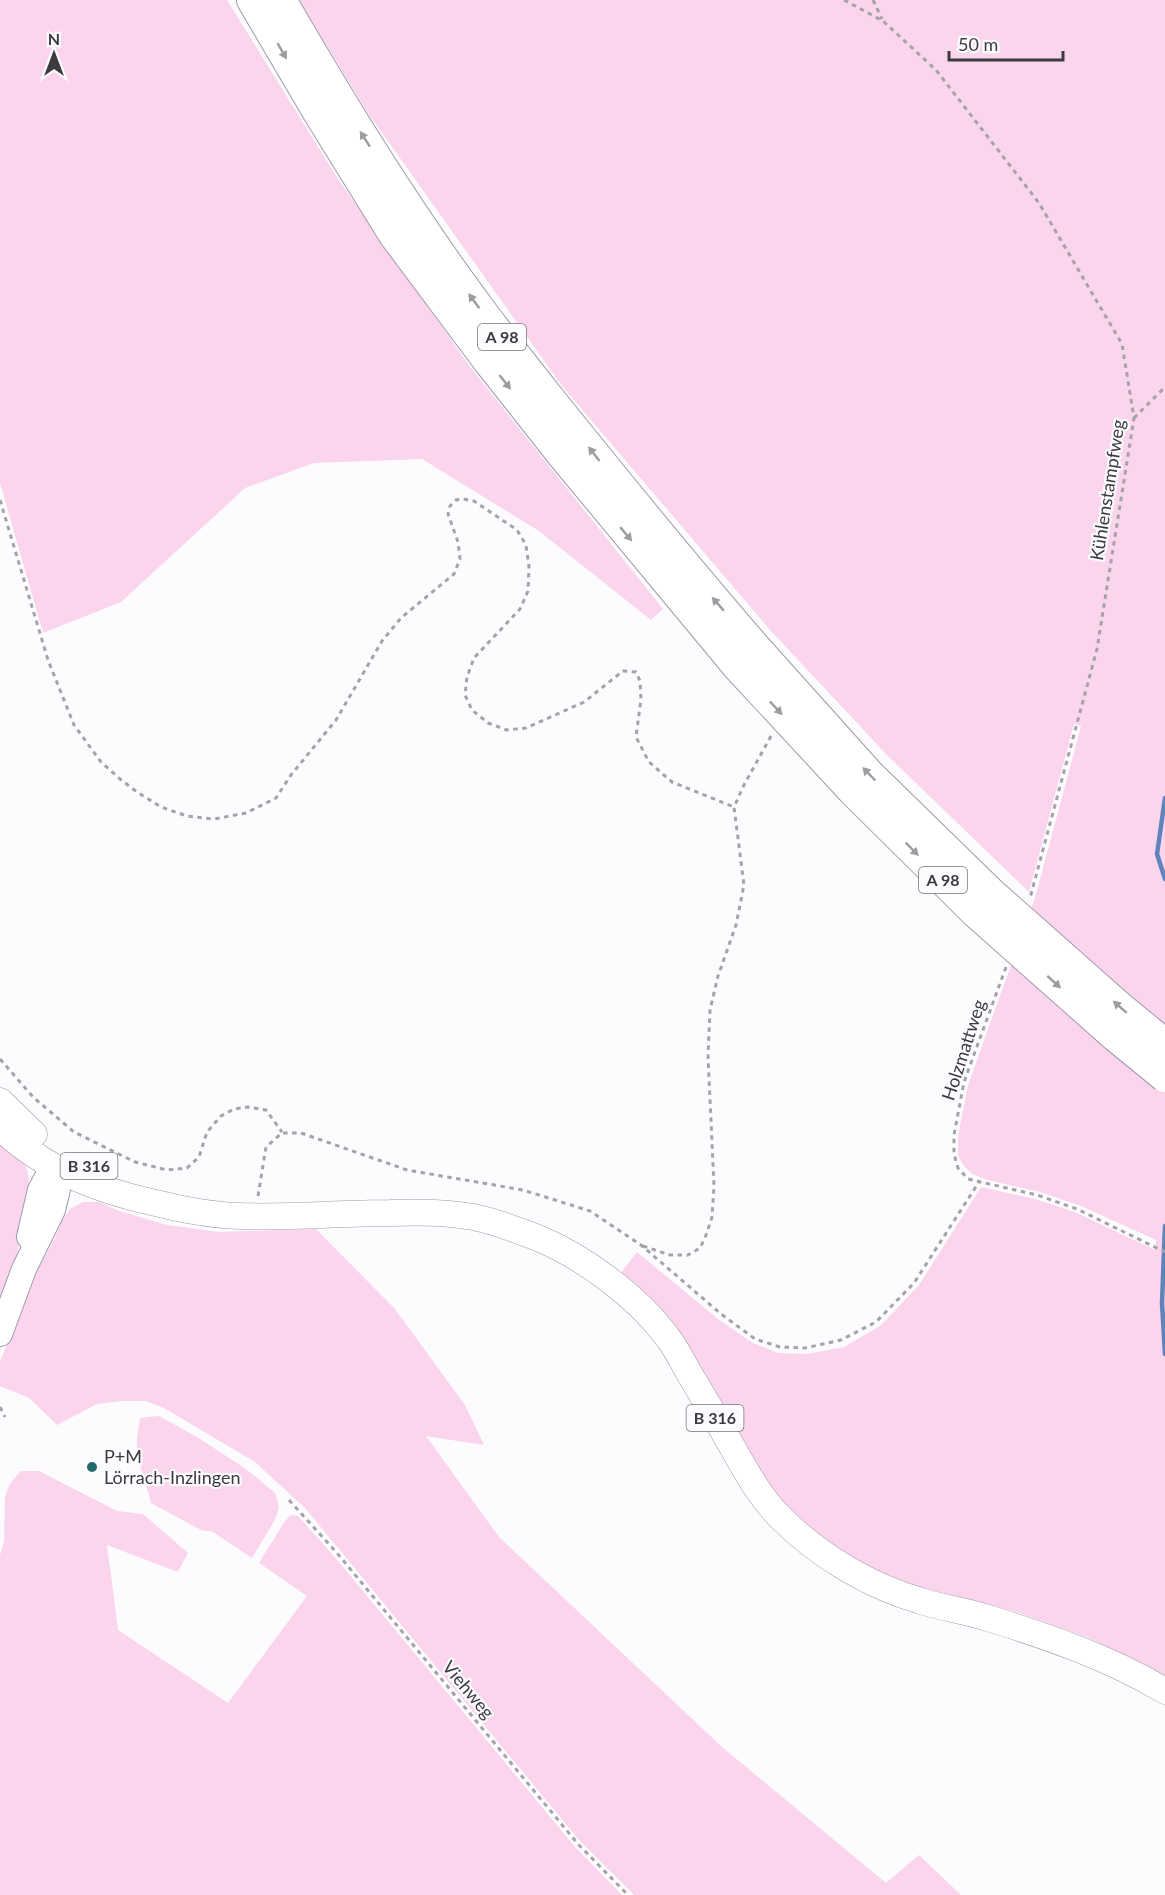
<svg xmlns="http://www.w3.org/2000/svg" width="1165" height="1895" font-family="Lato,sans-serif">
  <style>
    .green { fill: #fbd4ed }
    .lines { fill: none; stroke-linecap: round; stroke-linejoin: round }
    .stream { stroke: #6283ba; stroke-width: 4.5 }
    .secondary-casing { stroke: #9f9aaa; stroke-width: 26 }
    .primary-casing { stroke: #9f9aaa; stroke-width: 27 }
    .highway-casing { stroke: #9f9aaa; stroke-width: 32 }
    .path { stroke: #a5a3a8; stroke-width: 3; stroke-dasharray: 4.5 4.5; stroke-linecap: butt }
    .secondary { stroke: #fff; stroke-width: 24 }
    .primary { stroke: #fff; stroke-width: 26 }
    .highway { stroke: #fff; stroke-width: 30 }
    .highway-bridge-casing { stroke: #9f9aaa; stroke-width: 32; stroke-linecap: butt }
    .highway-bridge { stroke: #fff; stroke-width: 30 }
    .oneway { fill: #9e9ca0 }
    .poi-dot { fill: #1f6b6f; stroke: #fcfbfe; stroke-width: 2 }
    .labels { text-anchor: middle; stroke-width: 4.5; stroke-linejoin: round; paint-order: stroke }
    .shield { fill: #fcfbfe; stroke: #76747a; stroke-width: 1.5 }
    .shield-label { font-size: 16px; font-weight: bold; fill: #3c3a41 }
    .street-label { font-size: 18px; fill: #3c3a41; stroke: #fcfbfe }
    .poi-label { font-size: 18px; fill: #3c3a41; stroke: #fcfbfe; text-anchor: start }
  </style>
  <rect width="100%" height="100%" fill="#fcfbfe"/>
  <g class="green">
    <polygon points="0,0 227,0 338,179 471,368 663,609 651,620 539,531 422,459 314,463 245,488 121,602 43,633 0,483"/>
    <polygon points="299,0 1165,0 1165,1676 1087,1637 1017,1612 935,1592 870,1569 828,1543 789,1510 760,1475 617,1278 637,1252 718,1319 753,1343 778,1353 807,1354 844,1347 880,1326 919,1285 981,1187 1035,1199 1075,1212 1155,1250 1156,1240 1081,1206 1040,1192 988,1180 972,1174 964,1166 958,1156 958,1136 968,1085 1035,898 1081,726 1074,724 1029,892 887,755 771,631 562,386 368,113"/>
    <path d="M 0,1134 C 10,1145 23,1155 27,1170 C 32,1190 26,1211 22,1230 C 16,1260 10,1287 0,1315 Z"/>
    <polygon points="83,1202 99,1202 119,1211 167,1225 219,1232 316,1229 395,1309 465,1405 484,1445 426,1436 499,1537 722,1747 886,1883 919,1855 961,1895 634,1895 579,1840 305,1508 255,1462 164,1408 146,1401 122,1401 97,1404 57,1425 29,1398 0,1386 0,1362 31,1282 54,1240 62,1221 70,1209"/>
    <path d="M 159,1416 L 197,1437 L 246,1469 L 275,1493 L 279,1507 L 276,1518 L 252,1558 L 213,1532 L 201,1530 L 151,1503 C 147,1484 138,1466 137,1447 C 136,1437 139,1427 140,1418 Z"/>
    <polygon points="21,1471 39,1471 117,1511 143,1514 188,1553 178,1572 107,1545 118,1630 228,1703 307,1596 259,1563 285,1521 291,1515 298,1516 334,1556 575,1847 622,1895 0,1895 0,1555 4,1541 5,1498 9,1485"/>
  </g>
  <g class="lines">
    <g class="stream">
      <polyline points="1165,798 1157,854 1165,879"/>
      <polyline points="1165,1226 1162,1303 1165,1354"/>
    </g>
    <defs>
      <g id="secondary">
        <polyline points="29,1237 40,1190 53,1166"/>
        <polyline points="0,1334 24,1269 53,1210 58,1189 57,1179 53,1166"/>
      </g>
      <g id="primary">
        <polyline points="0,1101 34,1134"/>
        <path d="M 0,1127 C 37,1163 82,1184 131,1197 C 168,1206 202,1215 239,1216 C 289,1218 340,1213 390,1213 C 417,1212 446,1212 473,1217 C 495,1221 517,1230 538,1238 C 584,1257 638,1297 668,1338 C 676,1348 682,1361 689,1373 C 702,1395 715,1416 727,1438 C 743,1465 758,1496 781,1518 C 819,1556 869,1586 921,1601 C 943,1608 966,1611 988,1618 C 1049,1637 1110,1658 1165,1691"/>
      </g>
      <g id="highway">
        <polyline points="252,0 316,109 394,235 488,361 563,456 737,666"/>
        <path d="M 281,0 C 341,103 403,205 474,301 C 497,333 522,363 546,394 C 615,480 684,565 757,649"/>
      </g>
    </defs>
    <use href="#secondary" class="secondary-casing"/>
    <use href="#primary" class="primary-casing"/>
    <use href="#highway" class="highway-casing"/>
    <g class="path">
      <polyline points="844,0 883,21 936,70 1039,203 1122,344 1134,418 1097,649 1030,898"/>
      <polyline points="873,0 882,19"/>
      <polyline points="1134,418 1165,387"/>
      <polyline points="0,500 48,660 74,725 101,762 120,779 137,792 161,807 187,816 214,819 246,813 276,798 291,775 336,720 382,641 401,618 454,574 460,559 458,542 448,514 450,506 456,500 463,499 474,501 517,530 526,545 529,567 528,591 520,609 474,658 467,677 465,695 472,710 488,723 507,730 526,728 584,702 623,671 636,672 640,681 641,699 636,737 649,762 672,782 734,807"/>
      <polyline points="1006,967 964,1082 954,1135 954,1154 958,1168 968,1179 1037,1195 1077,1209 1165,1252"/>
      <polyline points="0,1059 33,1097 74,1132 135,1162 167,1170 187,1168 199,1157 207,1132 221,1116 234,1109 248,1107 266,1110 282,1132"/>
      <polyline points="258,1196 266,1147 282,1133 301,1133 407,1170 523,1190 590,1211 641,1245 721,1314 755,1339 780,1347 805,1348 841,1340 876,1322 914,1283 979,1182"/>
      <polyline points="643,1246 670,1255 688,1255 700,1248 705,1238 712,1217 714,1186 708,1056 710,1010 718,976 736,925 744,885 734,807 744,785 771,736"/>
      <polyline points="0,1407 5,1417"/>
      <polyline points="289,1500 337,1553 578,1844 628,1895"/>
    </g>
    <use href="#secondary" class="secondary"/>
    <use href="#primary" class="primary"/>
    <use href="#highway" class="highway"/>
    <defs>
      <g id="highway-bridge">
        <polyline points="757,649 869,774 991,893 1122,1009 1165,1044"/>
        <polyline points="737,666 853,791 975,912 1116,1037 1165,1077"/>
      </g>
    </defs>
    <use href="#highway-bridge" class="highway-bridge-casing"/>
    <use href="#highway-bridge" class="highway-bridge"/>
  </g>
  <defs><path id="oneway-solid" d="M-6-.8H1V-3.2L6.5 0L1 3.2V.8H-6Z" transform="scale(1.5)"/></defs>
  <g class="oneway">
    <use href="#oneway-solid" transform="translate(282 51) rotate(60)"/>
    <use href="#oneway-solid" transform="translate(365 139) rotate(-123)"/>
    <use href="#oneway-solid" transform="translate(474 301) rotate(-126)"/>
    <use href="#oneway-solid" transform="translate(505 382) rotate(52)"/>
    <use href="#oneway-solid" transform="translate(594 454) rotate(-128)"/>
    <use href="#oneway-solid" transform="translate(626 534) rotate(50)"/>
    <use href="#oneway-solid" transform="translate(718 604) rotate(-131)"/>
    <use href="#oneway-solid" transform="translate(776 708) rotate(47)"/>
    <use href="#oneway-solid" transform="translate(869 774) rotate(-134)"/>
    <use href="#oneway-solid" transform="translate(912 849) rotate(45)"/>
    <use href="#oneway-solid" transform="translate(1054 982) rotate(42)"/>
    <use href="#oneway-solid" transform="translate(1120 1007) rotate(-139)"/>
  </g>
  <circle class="poi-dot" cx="92" cy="1467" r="6"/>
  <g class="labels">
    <g class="shield">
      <rect x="478" y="324" width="48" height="26" rx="4.5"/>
      <rect x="919" y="867" width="48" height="26" rx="4.5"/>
      <rect x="60.5" y="1153" width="57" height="26" rx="4.5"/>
      <rect x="686.5" y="1405" width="57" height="26" rx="4.5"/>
    </g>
    <g class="shield-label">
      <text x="502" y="343">A 98</text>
      <text x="943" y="886">A 98</text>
      <text x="89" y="1172">B 316</text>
      <text x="715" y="1424">B 316</text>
    </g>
    <g class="street-label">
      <text transform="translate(1108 490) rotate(-81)" y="6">Kühlenstampfweg</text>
      <text transform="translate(964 1050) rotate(-72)" y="6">Holzmattweg</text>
      <text transform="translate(468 1690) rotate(50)" y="6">Viehweg</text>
    </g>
    <g class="poi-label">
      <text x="104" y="1463">P+M<tspan x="104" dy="21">Lörrach-Inzlingen</tspan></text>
    </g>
  </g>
  <g transform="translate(54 54)" stroke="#fcfbfe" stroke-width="4.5" paint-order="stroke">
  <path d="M0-4.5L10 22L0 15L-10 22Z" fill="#3c3a41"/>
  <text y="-9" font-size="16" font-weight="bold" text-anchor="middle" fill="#3c3a41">N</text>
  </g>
  <path d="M949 51v9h114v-9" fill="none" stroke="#3c3a41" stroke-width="3"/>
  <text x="958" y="51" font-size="18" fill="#3c3a41" stroke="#fcfbfe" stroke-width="4.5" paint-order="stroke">50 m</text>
</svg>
